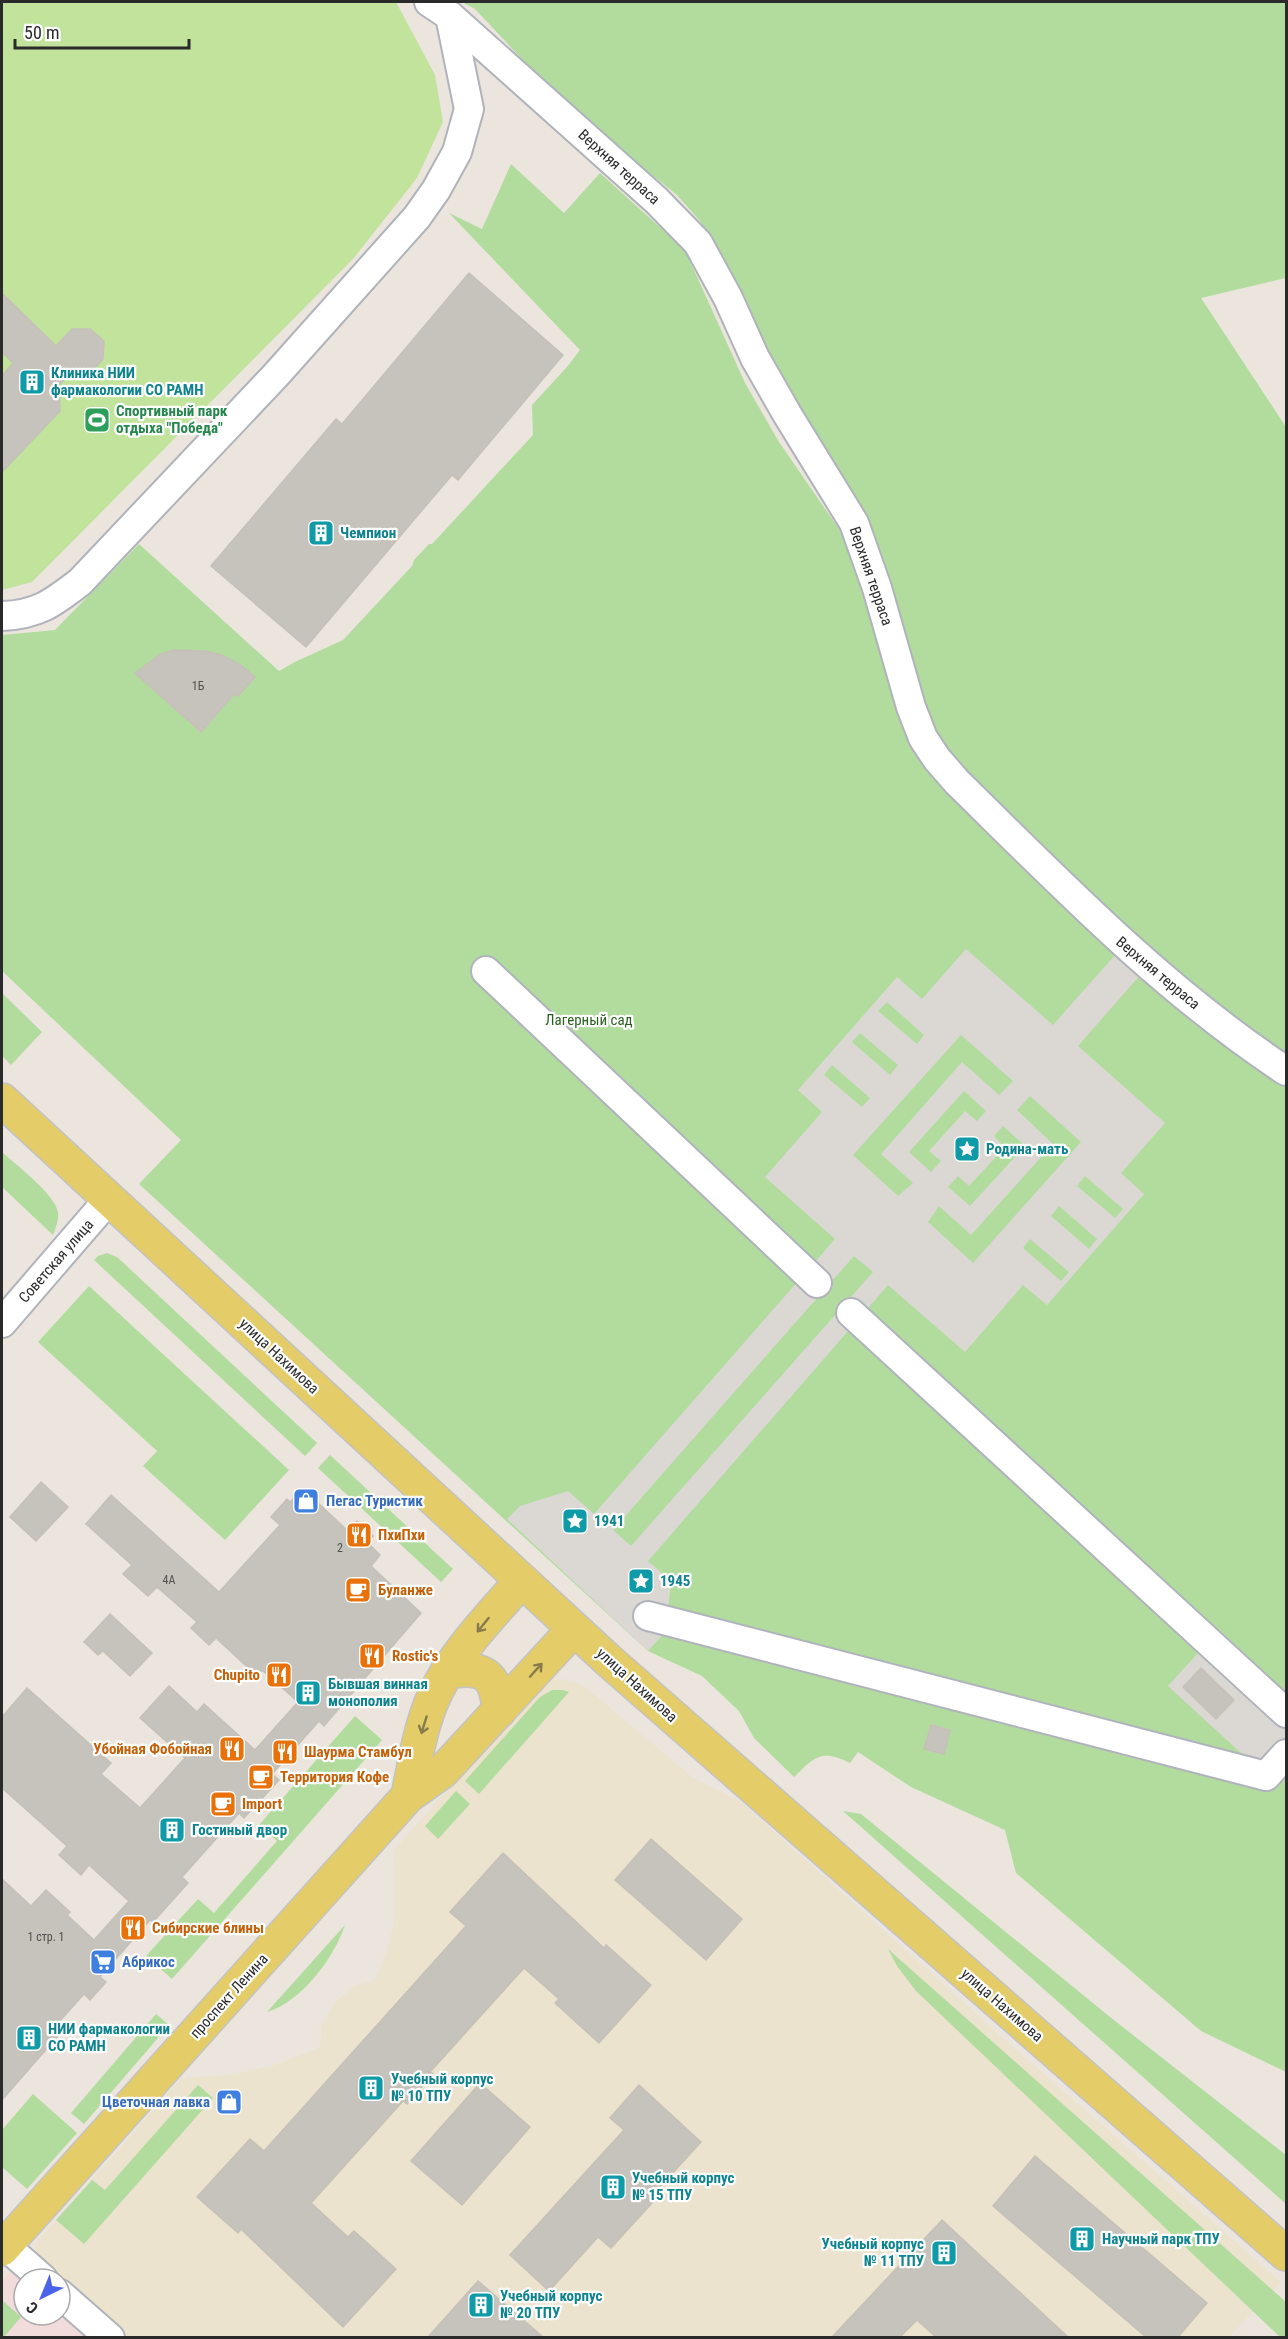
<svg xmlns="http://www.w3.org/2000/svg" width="1288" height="2339" font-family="'Roboto Condensed',sans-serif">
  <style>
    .education { fill: #ebe3ce }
    .medical { fill: #f1dbdb }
    .green { fill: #b1dc9e }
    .pitch { fill: #c1e39b }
    .plaza { fill: #dbd8d3; fill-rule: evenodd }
    .building { fill: #c6c2bc; stroke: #c6c1b7; stroke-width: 1.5 }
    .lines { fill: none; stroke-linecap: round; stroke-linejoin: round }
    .minor-casing { stroke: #b0b3bc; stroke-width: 32 }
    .major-casing { stroke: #c3c3c3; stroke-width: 36 }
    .minor { stroke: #fff; stroke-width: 28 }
    .major { stroke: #e4cd69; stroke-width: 33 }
    .oneway { stroke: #877c4a }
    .labels { text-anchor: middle; stroke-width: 4.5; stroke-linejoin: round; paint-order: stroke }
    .number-label { font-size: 12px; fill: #51504e }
    .street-label { font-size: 15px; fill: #2a2a2a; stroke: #fff }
    .culture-label { font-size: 15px; font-weight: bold; fill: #0d838f; stroke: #fff; text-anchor: start }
    .leisure-label { font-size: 15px; font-weight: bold; fill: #27864d; stroke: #fff; text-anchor: start }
    .park-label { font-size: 15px; fill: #2b6020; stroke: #fff }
    .shop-label { font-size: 15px; font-weight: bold; fill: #366cbe; stroke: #fff; text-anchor: start }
    .food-label { font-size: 15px; font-weight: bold; fill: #c56008; stroke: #fff; text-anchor: start }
  </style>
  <rect width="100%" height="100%" fill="#ebe5dd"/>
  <polygon class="education" points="562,1679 583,1685 692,1777 741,1802 1003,2038 1281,2282 1228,2338 126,2338 40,2261 35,2255 35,2247 38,2241 180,2080 189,2077 232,2075 278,2064 320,2047 322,2024 335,2002 355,1986 375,1980 387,1950 395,1917 394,1850 537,1689 551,1680"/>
  <polygon class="medical" points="9,2273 16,2273 24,2279 24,2315 60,2315 60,2309 92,2337 2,2337 2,2280"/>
  <g class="green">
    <polygon points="462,2 1286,2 1286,278 1201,298 1286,427 1286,1059 1213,1007 1025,836 940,745 785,387 724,259 700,221 677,195 656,178 624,158 534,72 475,9"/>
    <path d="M 511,164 L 564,213 L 600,173 L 685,250 L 745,383 L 779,442 L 841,532 L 864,588 L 903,712 L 1185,1012 L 1248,1062 L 1286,1087 L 1286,2072 L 1201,2031 L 1016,1873 L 1005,1830 L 911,1787 L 858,1752 L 850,1763 C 822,1749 815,1756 794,1777 L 754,1738 L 739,1711 L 702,1676 L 648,1651 L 139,1184 L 181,1140 L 2,971 L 2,635 L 55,630 L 139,544 L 279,671 L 295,662 L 343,640 L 412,566 L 414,560 L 429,544 L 432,544 L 533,435 L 532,405 L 567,367 L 580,350 L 449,213 L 482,229 Z"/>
    <polygon points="2,993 42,1032 11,1065 2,1056"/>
    <path d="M 2,1152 C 16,1165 54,1193 58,1212 C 59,1219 56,1228 53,1235 L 2,1187 Z"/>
    <polygon points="107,1253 117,1257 317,1443 305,1456 94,1260 98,1256"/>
    <polygon points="89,1286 289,1470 225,1540 143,1466 157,1451 38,1342"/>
    <polygon points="330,1455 453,1569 441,1582 318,1468"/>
    <polygon points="563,1690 569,1692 479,1794 465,1781 540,1697 552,1690"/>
    <polygon points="355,1716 382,1740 172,1979 146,1956 198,1899 214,1913 277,1841 259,1825"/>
    <polygon points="456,1791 470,1804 438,1839 425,1826"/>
    <polygon points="843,1811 861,1814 1110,2017 1286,2155 1286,2204"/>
    <path d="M 345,1925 C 334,1958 301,2002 267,2012 Z"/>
    <polygon points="888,1949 1286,2302 1286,2337 1280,2337 916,1991 897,1966"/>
    <polygon points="156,2014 169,2025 84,2124 71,2113"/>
    <polygon points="198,2085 213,2098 84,2244 56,2220 92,2180 105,2190"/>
    <polygon points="33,2094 77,2133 27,2189 2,2167 2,2130"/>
    <polygon points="2,2300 21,2317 3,2338 2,2337"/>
  </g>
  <polygon class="pitch" points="2,2 396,2 435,75 443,122 417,178 353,259 32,582 2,590"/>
  <g class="plaza">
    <path d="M 1124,945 L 1148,966 L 1078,1046 L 1165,1123 L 1121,1173 L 1144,1194 L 1047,1305 L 1023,1285 L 965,1352 L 888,1285 L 648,1561 L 671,1581 L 666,1631 L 648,1651 L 507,1519 L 520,1506 L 568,1491 L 594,1514 L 835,1239 L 765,1177 L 822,1112 L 798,1090 L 897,977 L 922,999 L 966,949 L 1053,1025 ZM 887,1002 L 924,1035 L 917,1044 L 878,1011 ZM 860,1033 L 898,1065 L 890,1075 L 852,1042 ZM 961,1035 L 1013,1081 L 999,1095 L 962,1062 L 881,1154 L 913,1183 L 898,1196 L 853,1155 ZM 832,1065 L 870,1098 L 862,1107 L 824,1075 ZM 964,1091 L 986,1111 L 977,1121 L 965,1111 L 929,1151 L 941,1161 L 931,1172 L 909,1152 ZM 1030,1096 L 1081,1142 L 973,1263 L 928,1222 L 939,1206 L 971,1235 L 1053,1144 L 1017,1110 ZM 1003,1126 L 1025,1146 L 970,1206 L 948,1187 L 958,1176 L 969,1186 L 1005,1147 L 994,1136 ZM 1085,1176 L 1123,1209 L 1115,1218 L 1077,1186 ZM 1059,1206 L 1097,1239 L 1089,1249 L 1051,1216 ZM 1030,1239 L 1069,1272 L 1061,1281 L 1023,1248 ZM 854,1256 L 873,1272 L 631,1546 L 613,1530 Z"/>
    <polygon points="1208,1642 1286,1713 1286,1754 1266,1776 1168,1686"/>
  </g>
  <g class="building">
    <polygon points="469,273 563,355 458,480 452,475 306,647 211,566 336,419 342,424"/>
    <polygon points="2,293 56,346 72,329 90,329 104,341 103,359 91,372 72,372 59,385 60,411 2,472 2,376 13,363 2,352"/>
    <polygon points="173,650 205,651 222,655 241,665 255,677 238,696 234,694 201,732 135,673 161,654"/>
    <polygon points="41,1482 68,1507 36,1541 10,1517"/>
    <polygon points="303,1489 348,1531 357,1521 373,1536 367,1542 380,1555 371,1566 421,1613 324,1726 319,1721 272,1774 279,1780 244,1818 239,1813 182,1877 188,1883 153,1922 150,1920 100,1977 106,1982 90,2000 84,1994 58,2023 64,2029 2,2100 2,1879 31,1906 46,1890 70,1912 67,1915 94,1940 129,1901 89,1865 81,1875 59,1855 67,1846 2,1788 2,1717 27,1688 111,1763 101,1774 140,1808 185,1758 140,1718 169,1686 197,1712 204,1704 255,1750 298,1702 262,1670 257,1676 216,1638 209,1645 191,1628 197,1622 157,1587 148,1596 123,1574 132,1565 86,1524 111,1495 219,1592 280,1525 271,1517 287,1499 290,1502"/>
    <polygon points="110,1614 152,1653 130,1676 103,1651 98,1655 84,1642"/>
    <polygon points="1201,1668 1234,1700 1216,1719 1183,1687"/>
    <polygon points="931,1725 950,1730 944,1754 924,1749"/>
    <polygon points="651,1839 742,1919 706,1960 615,1880"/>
    <polygon points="503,1853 604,1948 606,1945 651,1985 599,2043 555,2003 559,1999 524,1968 430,2072 433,2074 407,2104 403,2101 311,2203 348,2237 354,2231 396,2269 343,2327 241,2229 238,2233 197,2197 250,2139 264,2151 466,1926 450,1912"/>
    <polygon points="480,2083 530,2127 462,2205 411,2161"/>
    <polygon points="639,2085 701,2142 657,2190 661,2193 611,2248 598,2237 549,2291 510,2255 624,2130 610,2118"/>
    <polygon points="1035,2156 1207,2303 1178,2337 1146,2337 993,2206"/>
    <polygon points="942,2220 1014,2287 1068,2337 936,2337 917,2320 900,2337 832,2337"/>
    <polygon points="478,2281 543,2337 428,2337"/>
  </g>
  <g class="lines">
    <defs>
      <g id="minor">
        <path d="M 429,2 L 450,16 L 656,200 L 698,243 L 728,298 L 755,358 L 787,414 L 854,523 L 877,588 L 911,707 L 923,738 L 937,759 L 957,782 C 1063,886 1162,989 1286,1071"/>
        <path d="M 2,616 C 37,615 53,603 80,582 L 275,376 L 417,217 L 436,190 L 457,152 L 469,109 L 450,16"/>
        <polyline points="486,971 817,1283"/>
        <polyline points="851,1313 1286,1713"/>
        <polyline points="2,1323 109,1199"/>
        <polyline points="648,1616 1266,1776 1286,1754"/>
        <polyline points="2,2243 43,2279"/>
        <polyline points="60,2294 110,2338"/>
      </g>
      <g id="major">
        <polyline points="2,1100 608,1660 1286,2254"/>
        <path d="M 447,1672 C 483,1666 496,1673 499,1711"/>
        <path d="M 408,1796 C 415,1762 420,1726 435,1694 C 455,1652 491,1616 521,1581"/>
        <polyline points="2,2249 408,1796 443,1771 574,1629"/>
      </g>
    </defs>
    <use href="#minor" class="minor-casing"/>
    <use href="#major" class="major-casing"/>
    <use href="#minor" class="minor"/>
    <use href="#major" class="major"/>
  </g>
  <defs><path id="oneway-shaft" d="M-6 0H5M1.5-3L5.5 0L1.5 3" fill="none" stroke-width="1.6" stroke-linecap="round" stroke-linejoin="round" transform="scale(1.5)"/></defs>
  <g class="oneway">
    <use href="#oneway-shaft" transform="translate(483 1625) rotate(129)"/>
    <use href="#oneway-shaft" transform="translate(536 1670) rotate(-48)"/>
    <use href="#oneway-shaft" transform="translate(424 1725) rotate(107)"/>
  </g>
  <defs>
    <symbol id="building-square" viewBox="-11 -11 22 22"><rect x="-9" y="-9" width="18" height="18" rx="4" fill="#0f9aa8" stroke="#fff"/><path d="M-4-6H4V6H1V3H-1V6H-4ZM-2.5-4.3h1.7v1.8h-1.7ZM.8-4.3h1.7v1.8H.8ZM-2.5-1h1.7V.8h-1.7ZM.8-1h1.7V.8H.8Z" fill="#fff"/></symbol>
    <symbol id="stadium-square" viewBox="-11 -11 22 22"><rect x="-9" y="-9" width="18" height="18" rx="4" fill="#2e9e5b" stroke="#fff"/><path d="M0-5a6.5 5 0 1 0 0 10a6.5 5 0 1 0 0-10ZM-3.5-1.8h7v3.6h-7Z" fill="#fff"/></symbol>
    <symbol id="sight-square" viewBox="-11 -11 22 22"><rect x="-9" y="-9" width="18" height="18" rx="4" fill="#0f9aa8" stroke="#fff"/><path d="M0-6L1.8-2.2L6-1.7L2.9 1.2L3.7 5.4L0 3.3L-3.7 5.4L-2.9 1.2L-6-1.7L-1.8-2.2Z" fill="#fff"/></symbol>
    <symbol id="shop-square" viewBox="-11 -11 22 22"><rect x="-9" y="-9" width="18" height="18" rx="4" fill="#3f7fe0" stroke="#fff"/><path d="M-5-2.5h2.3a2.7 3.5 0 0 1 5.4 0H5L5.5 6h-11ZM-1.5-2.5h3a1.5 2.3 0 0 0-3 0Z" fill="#fff"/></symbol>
    <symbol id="restaurant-square" viewBox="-11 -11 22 22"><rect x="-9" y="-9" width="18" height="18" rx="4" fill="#e8710a" stroke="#fff"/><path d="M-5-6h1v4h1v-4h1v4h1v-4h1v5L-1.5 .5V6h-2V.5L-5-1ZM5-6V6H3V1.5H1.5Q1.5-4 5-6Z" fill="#fff"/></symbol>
    <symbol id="cafe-square" viewBox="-11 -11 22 22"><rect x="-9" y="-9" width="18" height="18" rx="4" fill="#e8710a" stroke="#fff"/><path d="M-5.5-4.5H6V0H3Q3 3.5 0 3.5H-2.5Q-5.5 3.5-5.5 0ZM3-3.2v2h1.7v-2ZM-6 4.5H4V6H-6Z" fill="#fff"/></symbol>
    <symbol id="supermarket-square" viewBox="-11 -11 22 22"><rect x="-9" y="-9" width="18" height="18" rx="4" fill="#3f7fe0" stroke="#fff"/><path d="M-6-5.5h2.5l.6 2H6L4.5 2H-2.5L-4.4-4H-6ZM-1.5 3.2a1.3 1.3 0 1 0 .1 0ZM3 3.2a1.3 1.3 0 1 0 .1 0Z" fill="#fff"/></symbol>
  </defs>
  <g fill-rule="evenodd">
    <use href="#building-square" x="17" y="367" width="30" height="30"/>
    <use href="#stadium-square" x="82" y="405" width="30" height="30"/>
    <use href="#building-square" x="306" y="518" width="30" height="30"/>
    <use href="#sight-square" x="952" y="1134" width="30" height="30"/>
    <use href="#shop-square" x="291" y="1486" width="30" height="30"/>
    <use href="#sight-square" x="560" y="1506" width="30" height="30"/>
    <use href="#restaurant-square" x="344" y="1520" width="30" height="30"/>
    <use href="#sight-square" x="626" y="1566" width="30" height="30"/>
    <use href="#cafe-square" x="343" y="1575" width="30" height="30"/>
    <use href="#restaurant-square" x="357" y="1641" width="30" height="30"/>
    <use href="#restaurant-square" x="264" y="1660" width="30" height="30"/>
    <use href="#building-square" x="293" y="1678" width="30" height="30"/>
    <use href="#restaurant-square" x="217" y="1734" width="30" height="30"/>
    <use href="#restaurant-square" x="270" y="1737" width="30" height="30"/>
    <use href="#cafe-square" x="246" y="1762" width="30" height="30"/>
    <use href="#cafe-square" x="208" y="1789" width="30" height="30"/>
    <use href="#building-square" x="157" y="1815" width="30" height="30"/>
    <use href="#restaurant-square" x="118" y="1913" width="30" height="30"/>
    <use href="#supermarket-square" x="88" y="1947" width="30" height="30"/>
    <use href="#building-square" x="14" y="2023" width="30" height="30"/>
    <use href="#building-square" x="356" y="2073" width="30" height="30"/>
    <use href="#shop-square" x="214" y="2087" width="30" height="30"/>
    <use href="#building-square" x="598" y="2172" width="30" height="30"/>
    <use href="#building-square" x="1067" y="2224" width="30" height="30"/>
    <use href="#building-square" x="929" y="2238" width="30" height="30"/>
    <use href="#building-square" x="466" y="2290" width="30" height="30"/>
  </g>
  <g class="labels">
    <g class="number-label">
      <text x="198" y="690">1Б</text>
      <text x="340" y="1552">2</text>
      <text x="169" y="1584">4А</text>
      <text x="46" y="1941">1 стр. 1</text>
    </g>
    <g class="street-label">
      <text transform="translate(619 167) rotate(42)" y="5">Верхняя терраса</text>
      <text transform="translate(871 576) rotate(71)" y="5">Верхняя терраса</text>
      <text transform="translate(1158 973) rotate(40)" y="5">Верхняя терраса</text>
      <text transform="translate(56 1261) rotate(-49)" y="5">Советская улица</text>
      <text transform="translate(279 1356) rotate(43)" y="5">улица Нахимова</text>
      <text transform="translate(637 1685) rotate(42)" y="5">улица Нахимова</text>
      <text transform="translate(229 1996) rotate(-48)" y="5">проспект Ленина</text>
      <text transform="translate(1002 2005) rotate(41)" y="5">улица Нахимова</text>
    </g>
    <g class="culture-label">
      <text x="51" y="378">Клиника НИИ<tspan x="51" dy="17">фармакологии СО РАМН</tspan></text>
      <text x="340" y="538">Чемпион</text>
      <text x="986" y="1154">Родина-мать</text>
      <text x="594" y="1526">1941</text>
      <text x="660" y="1586">1945</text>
      <text x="328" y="1689">Бывшая винная<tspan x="328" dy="17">монополия</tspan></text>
      <text x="192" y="1835">Гостиный двор</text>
      <text x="48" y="2034">НИИ фармакологии<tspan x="48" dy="17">СО РАМН</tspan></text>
      <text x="391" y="2084">Учебный корпус<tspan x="391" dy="17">№ 10 ТПУ</tspan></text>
      <text x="632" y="2183">Учебный корпус<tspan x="632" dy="17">№ 15 ТПУ</tspan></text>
      <text x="1102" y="2244">Научный парк ТПУ</text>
      <text x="924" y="2249" text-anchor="end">Учебный корпус<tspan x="924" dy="17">№ 11 ТПУ</tspan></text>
      <text x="500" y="2301">Учебный корпус<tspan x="500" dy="17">№ 20 ТПУ</tspan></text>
    </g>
    <g class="leisure-label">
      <text x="116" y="416">Спортивный парк<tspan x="116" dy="17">отдыха "Победа"</tspan></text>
    </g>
    <g class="park-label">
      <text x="589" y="1025">Лагерный сад</text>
    </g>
    <g class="shop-label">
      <text x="326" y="1506">Пегас Туристик</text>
      <text x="122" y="1967">Абрикос</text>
      <text x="210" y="2107" text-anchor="end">Цветочная лавка</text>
    </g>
    <g class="food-label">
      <text x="378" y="1540">ПхиПхи</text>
      <text x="378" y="1595">Буланже</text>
      <text x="392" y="1661">Rostic's</text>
      <text x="260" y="1680" text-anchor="end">Chupito</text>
      <text x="212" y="1754" text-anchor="end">Убойная Фобойная</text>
      <text x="304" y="1757">Шаурма Стамбул</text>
      <text x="280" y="1782">Территория Кофе</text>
      <text x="242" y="1809">Import</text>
      <text x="152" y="1933">Сибирские блины</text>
    </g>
  </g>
  <rect width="1288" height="2339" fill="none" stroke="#2a2a2a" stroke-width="6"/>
  <g transform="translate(42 2297) rotate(223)"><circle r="28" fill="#ffffff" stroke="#aaaaaa" stroke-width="1.5"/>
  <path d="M0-4.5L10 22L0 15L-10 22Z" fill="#4b62ea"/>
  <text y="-9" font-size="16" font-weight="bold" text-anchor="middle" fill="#2a2a2a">С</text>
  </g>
  <path d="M15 39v9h174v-9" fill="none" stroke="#2a2a2a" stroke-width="3"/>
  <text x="24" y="39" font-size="18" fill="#2a2a2a" stroke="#ffffff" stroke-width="4.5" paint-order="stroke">50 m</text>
</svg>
